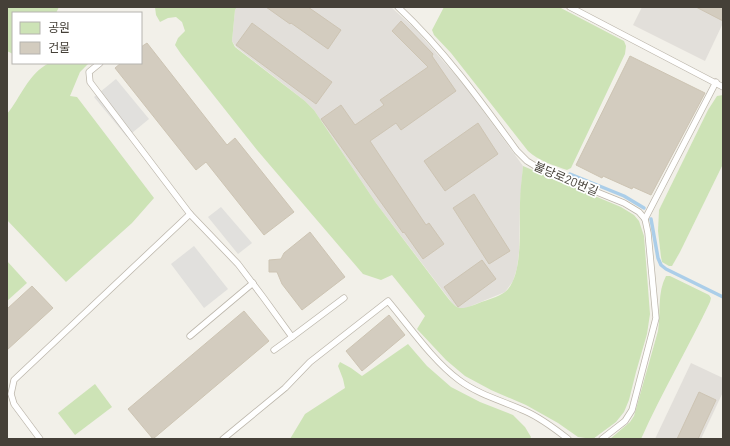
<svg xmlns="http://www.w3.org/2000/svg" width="730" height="446" font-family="Barlow,'Noto Sans KR',sans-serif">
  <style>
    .industrial { fill: #e2dfda }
    .green { fill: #cde3b6 }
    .parking { fill: #e1e0dd }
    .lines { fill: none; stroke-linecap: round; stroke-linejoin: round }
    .stream { stroke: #abcee9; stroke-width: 3.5 }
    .building { fill: #d3ccbf; stroke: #cdc4b3 }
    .service-casing { stroke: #bdb7ac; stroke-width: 7 }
    .service { stroke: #fff; stroke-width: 5.5 }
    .labels { text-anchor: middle; stroke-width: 3.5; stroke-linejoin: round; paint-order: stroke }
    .street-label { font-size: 12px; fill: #454038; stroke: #fff }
  </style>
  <rect width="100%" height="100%" fill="#f2f0e9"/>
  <g class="industrial">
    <polygon points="237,7 391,7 415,29 465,86 523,166 520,201 519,252 517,268 513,281 505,292 466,308 458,308 453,304 376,203 314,110 305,101 236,47 232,41 235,10"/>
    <polygon points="642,7 723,7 723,23 705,61 633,25"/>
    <polygon points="691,363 723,378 723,392 701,439 655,439"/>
  </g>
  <g class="green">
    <polygon points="7,7 59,7 56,13 13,13 13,54 7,51"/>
    <path d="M 155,7 L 237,7 L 235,10 L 232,41 L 235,47 L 305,101 L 314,110 L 376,203 L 444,293 C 458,311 458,311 479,303 C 487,300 498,297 505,292 C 524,277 519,225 520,203 C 520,190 522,178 523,166 L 621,207 L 634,215 L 639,221 L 644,236 L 650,314 L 647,334 L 636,372 L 629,400 L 624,412 L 616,422 L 593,439 L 578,437 L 558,423 L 526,405 L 491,390 L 465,376 L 446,360 L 417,329 L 425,316 L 392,275 L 381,280 L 363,274 L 257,150 L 181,54 L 175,45 L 178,38 L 185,31 L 182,22 L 176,17 L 168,18 L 160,22 L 156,15 Z"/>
    <path d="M 444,7 L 559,7 L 624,41 L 626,46 L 625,54 L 571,168 L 567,170 C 553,165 539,161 528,151 L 451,53 L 434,35 L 432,30 Z"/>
    <path d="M 49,63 L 89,63 L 80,72 L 70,96 L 77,97 L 154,198 L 132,223 L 66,282 L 7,220 L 7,114 C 21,97 28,74 49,63 Z"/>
    <polygon points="723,95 723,164 680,252 672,266 669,266 662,262 661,257 658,231 659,210 708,110 717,96"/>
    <polygon points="7,261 27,283 7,301"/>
    <path d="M 666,276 L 670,276 L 709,295 L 711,298 L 710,302 C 688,348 662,392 641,439 L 610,439 L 630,422 L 634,416 L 658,331 C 661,312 657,293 666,276 Z"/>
    <polygon points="408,344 427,366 451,387 480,402 513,415 525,427 531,437 530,439 290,439 305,414 345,388 343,379 338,366 340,362 351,368 362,376"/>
    <polygon points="95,384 112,407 75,435 58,413"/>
  </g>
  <g class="parking">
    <polygon points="116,79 149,119 127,137 94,97"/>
    <polygon points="221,207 252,243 238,254 208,217"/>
    <polygon points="194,246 228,289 204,308 171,264"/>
  </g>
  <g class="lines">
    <g class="stream">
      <polyline points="570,174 624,196 644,208"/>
      <polyline points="651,219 658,258 661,265 666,269 723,297"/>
    </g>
  </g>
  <g class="building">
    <polygon points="266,7 308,7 341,30 328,49 291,23 290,24"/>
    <polygon points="696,7 723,7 723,21"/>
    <polygon points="401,21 433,54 432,56 456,91 401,130 396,123 370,141 426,225 429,223 444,244 423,259 404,232 403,233 321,119 341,105 355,125 384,105 380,100 428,67 392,31"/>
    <polygon points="252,23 332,82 316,104 236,45"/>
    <polygon points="147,43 227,145 235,138 294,212 264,235 206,162 196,170 115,68 121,63 141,63 141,47"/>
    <polygon points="630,56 705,93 651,195 633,187 632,189 603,176 602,178 576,165"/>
    <polygon points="478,123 498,154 445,191 424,161"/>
    <polygon points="474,194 510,251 489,264 453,208"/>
    <polygon points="310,232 345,277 302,310 282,284 277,272 269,272 269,260 281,259 284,253"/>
    <polygon points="482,260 496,279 458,307 444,287"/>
    <polygon points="32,286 53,308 7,350 7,309"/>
    <polygon points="244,311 269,341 153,439 128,409"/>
    <polygon points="389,315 405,335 362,371 346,351"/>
    <polygon points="699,392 716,400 702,430 698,439 677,439"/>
  </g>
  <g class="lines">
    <defs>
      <g id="service">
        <path d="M 398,7 C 444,50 480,100 517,151 L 527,161 L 540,169 L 624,203 L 639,212 L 645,219 L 648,233 L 656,318 L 632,410 L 625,421 L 602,439"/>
        <polyline points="570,7 723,87"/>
        <polyline points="100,63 89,72 90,82 190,214 238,264 263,297 292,337 344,298"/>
        <polyline points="645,219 716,82"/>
        <polyline points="190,336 253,283"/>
        <polyline points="274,350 292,337"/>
        <polyline points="40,439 14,404 11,394 14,380 190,214"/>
        <path d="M 223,439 L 285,388 L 310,362 L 388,301 C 409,326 433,361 459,380 C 479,395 503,401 525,411 C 541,418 554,428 568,439"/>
      </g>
    </defs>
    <use href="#service" class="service-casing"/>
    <use href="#service" class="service"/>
  </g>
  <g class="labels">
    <g class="street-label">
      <text transform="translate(566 179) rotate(23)" y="4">불당로20번길</text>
    </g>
  </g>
  <rect width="730" height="446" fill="none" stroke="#454038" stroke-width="16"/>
  <rect x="12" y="12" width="130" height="52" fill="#ffffff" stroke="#b5b3af"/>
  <rect x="20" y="22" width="20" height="12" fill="#cde3b6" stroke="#b5b3af"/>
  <text x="48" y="32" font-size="12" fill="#454038">공원</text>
  <rect x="20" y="42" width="20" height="12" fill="#d3ccbf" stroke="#b5b3af"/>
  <text x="48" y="52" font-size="12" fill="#454038">건물</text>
</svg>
